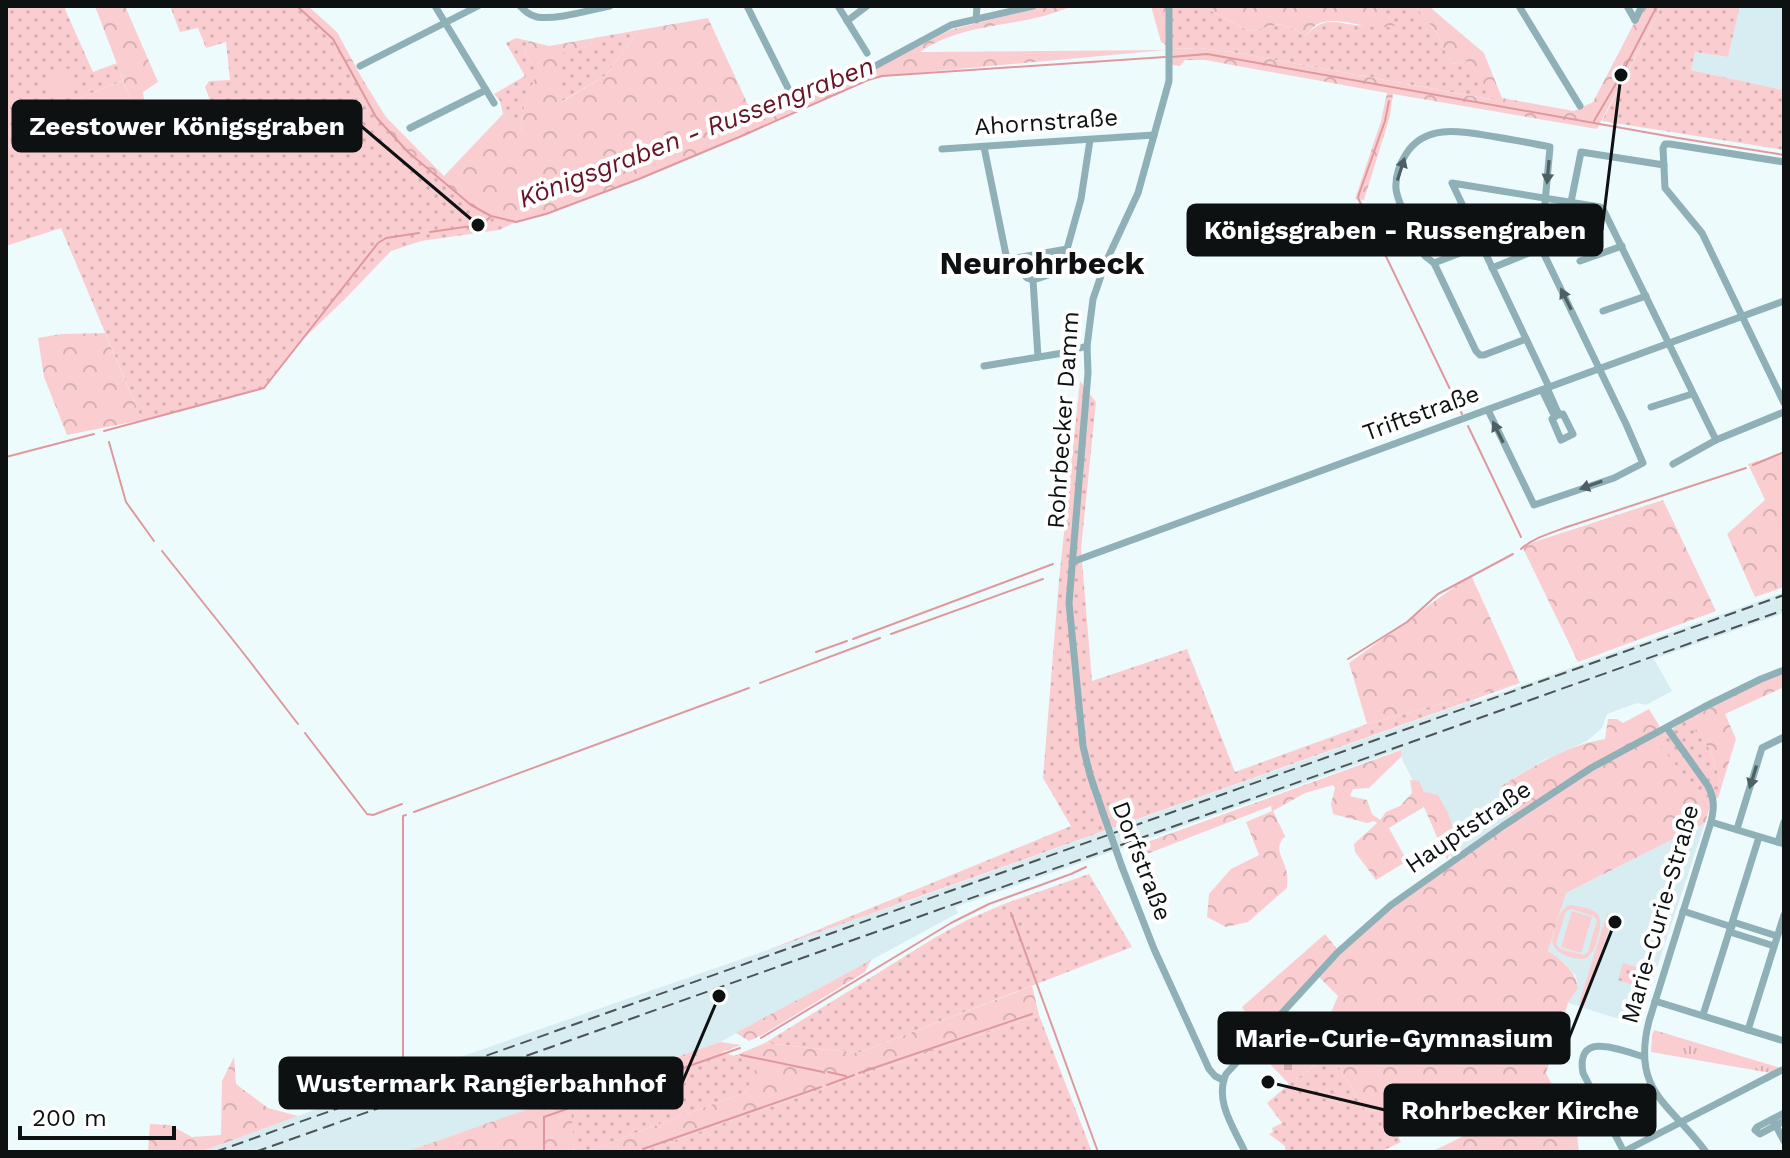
<svg xmlns="http://www.w3.org/2000/svg" width="1790" height="1158" font-family="'Work Sans',sans-serif">
  <style>
    .built { fill: #d7edf1 }
    .grass { fill: url(#grass-dots) }
    .forest { fill: url(#forest-crowns) }
    .cemetery { fill: url(#cemetery-stones) }
    .park { fill: url(#park-tufts) }
    .garden { fill: #faced1; fill-rule: evenodd }
    .lines { fill: none; stroke-linecap: round; stroke-linejoin: round }
    .stream { stroke: #df999e; stroke-width: 2 }
    .minor { stroke: #8eb0b6; stroke-width: 7 }
    .rail { stroke: #4d5455; stroke-width: 2; stroke-dasharray: 12 6; stroke-linecap: butt }
    .minor-bridge { stroke: #8eb0b6; stroke-width: 7 }
    .oneway { fill: #4e6064 }
    .labels { text-anchor: middle; stroke-width: 8; stroke-linejoin: round; paint-order: stroke }
    .street-label { font-size: 24px; fill: #0d1112; stroke: #fff }
    .water-label { font-size: 26px; font-style: italic; fill: #671526; stroke: #fff }
    .district-label { font-size: 32px; font-weight: bold; fill: #0d1112; stroke: #fff }
    .leader { fill: none; stroke: #0d1112; stroke-width: 3 }
    .callout-dot { fill: #0d1112; stroke: #fff; stroke-width: 3 }
    .callout { fill: #0d1112; stroke: #0d1112; stroke-width: 3 }
    .callout-label { font-size: 26px; text-anchor: middle; font-weight: bold; fill: #fff }
  </style>
  <defs>
    <pattern id="grass-dots" width="8" height="8" patternUnits="userSpaceOnUse" patternTransform="scale(2)"><rect width="8" height="8" fill="#faced1"/><path d="M2 2h.1M6 6h.1" fill="none" stroke="#d5b0b2" stroke-width="1.8" stroke-linecap="round"/></pattern>
    <pattern id="forest-crowns" width="20" height="18" patternUnits="userSpaceOnUse" patternTransform="scale(2)"><rect width="20" height="18" fill="#faced1"/><path d="M2 6a3 3 0 1 1 6 0M12 15a3 3 0 1 1 6 0" fill="none" stroke="#d5b0b2"/></pattern>
    <pattern id="cemetery-stones" width="16" height="16" patternUnits="userSpaceOnUse" patternTransform="scale(2)"><rect width="16" height="16" fill="#faced1"/><path d="M2 7V4a2 2 0 0 1 4 0v3zM10 15v-3a2 2 0 0 1 4 0v3z" fill="#d5b0b2"/></pattern>
    <pattern id="park-tufts" width="24" height="20" patternUnits="userSpaceOnUse" patternTransform="scale(2)"><rect width="24" height="20" fill="#faced1"/><path d="M3 7l-1-3M5 7V3M7 7l1-3M15 17l-1-3M17 17v-4M19 17l1-3" fill="none" stroke="#d5b0b2"/></pattern>
  </defs>
  <rect width="100%" height="100%" fill="#edfbfd"/>
  <g class="built">
    <polygon points="1740,6 1784,6 1784,90 1691,70 1695,52 1728,57"/>
    <polygon points="1784,592 1784,613 1654,659 1672,691 1646,705 1637,703 1607,714 1602,728 1587,741 1544,760 1502,785 1514,817 1452,858 1401,757 1401,749 955,907 958,913 720,1042 405,1152 200,1152 420,1071 917,898 1474,700 1475,702"/>
    <polygon points="1705,823 1638,1025 1568,1003 1578,988 1576,976 1565,963 1548,951 1566,893"/>
  </g>
  <g class="grass">
    <polygon points="6,6 66,6 65,9 93,72 117,63 123,81 81,97 97,143 141,126 145,137 170,127 175,138 218,121 205,87 209,81 230,80 226,42 206,48 198,28 180,32 170,6 297,6 333,39 376,117 408,152 471,205 491,216 516,222 499,230 421,241 391,251 345,299 299,343 264,388 142,420 61,228 6,246"/>
    <path d="M 1171,6 L 1202,6 L 1249,31 L 1281,24 L 1306,35 C 1324,17 1332,22 1355,25 C 1368,26 1382,25 1395,25 L 1378,6 L 1415,6 L 1437,33 L 1451,64 L 1469,61 L 1495,100 L 1232,52 L 1199,48 L 1172,49 Z"/>
    <polygon points="1662,6 1740,6 1728,57 1695,52 1691,70 1784,90 1784,150 1602,121"/>
    <polygon points="639,30 606,75 561,102 559,54 590,45 594,38"/>
    <path d="M 516,38 L 529,41 L 524,52 C 545,77 532,79 525,104 C 522,114 522,126 521,136 L 503,114 L 500,101 L 494,94 L 525,76 L 506,43 Z"/>
    <polygon points="1080,381 1096,402 1081,549 1092,681 1187,649 1235,772 1367,724 1520,683 766,951 1071,826 1043,778 1059,580"/>
    <polygon points="1698,714 1696,716 1699,723 1696,732 1709,748 1722,785 1718,798 1711,799 1710,806 1655,741 1657,735 1663,732 1667,733 1680,723"/>
    <polygon points="1089,874 1132,947 858,1053 765,1043 936,937 967,920 1004,904"/>
    <polygon points="1623,963 1649,971 1648,975 1650,976 1646,989 1618,980"/>
    <polygon points="1039,1015 1092,1152 641,1152 870,1072"/>
    <polygon points="721,1052 759,1063 746,1092 584,1152 574,1152 570,1107"/>
    <polygon points="1331,1054 1367,1113 1402,1102 1412,1117 1393,1126 1401,1142 1380,1152 1285,1152 1285,1146 1269,1134 1273,1132 1272,1128 1282,1123 1267,1103 1289,1084"/>
  </g>
  <g class="forest">
    <polygon points="95,6 125,6 158,82 143,92 146,115 137,117"/>
    <path d="M 297,6 L 308,6 L 337,32 L 363,80 L 386,117 L 444,176 L 503,114 L 521,135 C 522,126 522,116 524,108 C 529,81 546,78 524,52 L 529,41 L 549,46 L 594,38 L 590,45 L 560,54 L 562,102 L 606,75 L 639,30 L 708,18 L 756,122 L 876,68 L 950,30 L 1043,6 L 1074,6 C 1064,9 1054,13 1044,16 C 1001,27 958,26 920,52 L 1166,50 L 882,76 L 868,80 L 744,135 L 639,179 L 546,214 L 516,222 L 491,216 L 471,205 L 408,152 L 376,117 L 333,39 Z"/>
    <polygon points="1151,6 1171,6 1172,49 1199,48 1232,52 1494,100 1469,61 1451,64 1437,33 1415,6 1434,6 1432,9 1484,53 1502,98 1574,111 1593,102 1643,6 1662,6 1597,129 1393,94 1390,116 1364,200 1355,199 1381,121 1387,93 1205,60 1185,60 1180,66 1172,65 1172,49 1161,42"/>
    <path d="M 1202,6 L 1378,6 L 1396,25 C 1371,34 1345,15 1320,23 C 1315,24 1310,31 1306,35 L 1281,24 L 1249,31 Z"/>
    <polygon points="105,333 142,420 67,435 44,377 38,338 61,334"/>
    <polygon points="1784,453 1784,587 1755,597 1727,534 1765,500 1748,464"/>
    <polygon points="1663,500 1716,611 1578,662 1522,546"/>
    <polygon points="1471,575 1520,683 1367,724 1349,663"/>
    <polygon points="1784,673 1784,687 1725,714 1736,739 1722,785 1709,748 1695,732 1698,723 1696,716 1698,714 1763,681"/>
    <path d="M 1649,709 L 1659,725 L 1656,741 L 1710,806 L 1705,823 L 1566,893 L 1548,951 C 1563,961 1575,970 1578,988 L 1568,1003 L 1546,1073 L 1577,1133 L 1579,1152 L 1434,1152 L 1433,1151 L 1474,1131 L 1459,1102 L 1412,1117 L 1402,1102 L 1367,1113 L 1331,1054 L 1336,1050 L 1323,1031 L 1338,996 L 1317,975 L 1260,1035 L 1242,1007 L 1325,934 L 1340,953 L 1382,915 L 1514,819 L 1501,786 C 1534,766 1567,745 1605,739 L 1608,719 L 1617,719 L 1623,723 Z"/>
    <path d="M 1401,750 L 1401,757 L 1369,788 L 1353,789 L 1350,796 L 1367,800 L 1372,814 L 1380,820 L 1386,812 L 1400,806 L 1412,793 L 1410,780 L 1419,781 L 1424,792 L 1438,795 L 1448,813 L 1456,836 L 1449,842 L 1450,852 L 1447,860 L 1424,807 L 1389,828 L 1407,861 L 1376,880 L 1355,852 L 1354,844 L 1377,823 L 1374,821 L 1367,823 L 1333,814 L 1331,804 L 1335,788 L 1333,785 L 1305,793 L 1273,811 L 1285,836 C 1272,850 1285,858 1287,874 C 1288,879 1287,883 1287,888 L 1248,922 L 1226,927 L 1207,917 L 1209,894 L 1231,869 L 1259,855 L 1246,822 L 1272,811 L 1271,806 L 1139,857 L 1136,854 L 1136,846 Z"/>
    <polygon points="871,960 865,972 764,1034 749,1041 736,1033"/>
    <polygon points="1032,986 1039,1015 870,1072 641,1152 584,1152 746,1092 758,1063 734,1056 765,1043 858,1053"/>
    <polygon points="720,1042 741,1045 571,1107 574,1152 405,1152"/>
    <polygon points="234,1057 236,1084 268,1108 298,1116 200,1152 148,1152 150,1124 170,1125 192,1137 221,1135 222,1081"/>
  </g>
  <polygon class="cemetery" points="1323,1031 1336,1050 1289,1084 1268,1062 1273,1063"/>
  <polygon class="park" points="1654,1030 1781,1068 1771,1073 1651,1052 1652,1035"/>
  <g class="garden">
    <polygon points="70,68 78,89 63,95 67,108 58,111 45,77"/>
    <polygon points="123,81 141,126 97,143 81,97"/>
    <path d="M 1570,905 C 1594,909 1606,910 1598,937 C 1595,946 1594,953 1585,959 C 1573,959 1555,955 1552,941 C 1556,929 1557,910 1570,905 ZM 1572,909 L 1593,916 L 1597,920 L 1588,952 L 1584,955 L 1560,949 L 1556,944 L 1565,914 L 1567,911 Z"/>
    <polygon points="1572,911 1592,917 1581,953 1561,947"/>
    <polygon points="1607,914 1613,916 1585,1005 1579,1003"/>
  </g>
  <g class="lines">
    <g class="stream">
      <polyline points="297,6 333,39 376,117 408,152 471,205 491,216 516,222 546,214 639,179 744,135 868,80 882,76 1165,57"/>
      <polyline points="1171,57 1207,54 1678,138 1784,155"/>
      <polyline points="1594,121 1621,75 1657,6"/>
      <polyline points="1364,210 1358,198 1359,194 1385,121 1389,101"/>
      <polyline points="1368,219 1462,414"/>
      <polyline points="430,232 478,225 484,223 490,217"/>
      <polyline points="1468,426 1521,537"/>
      <polyline points="104,431 264,388 378,243 386,238 419,233"/>
      <polyline points="109,442 126,502 154,541"/>
      <polyline points="6,457 94,434"/>
      <polyline points="1753,465 1784,452"/>
      <path d="M 1521,549 C 1533,538 1551,533 1567,527 L 1746,468"/>
      <polyline points="162,551 241,650 298,724"/>
      <polyline points="891,634 1043,579"/>
      <polyline points="853,639 1053,564"/>
      <polyline points="816,652 847,641"/>
      <polyline points="1348,659 1407,622 1438,594 1513,554"/>
      <polyline points="760,683 880,638"/>
      <polyline points="305,733 367,814 373,815 402,804"/>
      <polyline points="414,812 749,688"/>
      <polyline points="1011,913 1098,1152"/>
      <polyline points="761,1038 951,923 989,904 1071,874 1086,867"/>
      <polyline points="741,1055 823,1072"/>
      <polyline points="403,1059 403,816 406,815"/>
      <polyline points="828,1072 846,1076"/>
      <polyline points="859,1073 1032,1014"/>
      <polyline points="827,1085 854,1075"/>
      <polyline points="643,1149 821,1087"/>
      <polyline points="544,1152 544,1117 740,1048"/>
    </g>
    <g class="minor">
      <polyline points="435,6 494,103"/>
      <path d="M 520,6 C 525,11 529,15 537,17 C 558,20 589,10 610,6"/>
      <polyline points="747,6 793,98"/>
      <polyline points="838,6 867,53"/>
      <polyline points="1519,6 1580,106"/>
      <polyline points="1627,6 1635,20"/>
      <polyline points="976,20 977,6"/>
      <polyline points="1635,20 1642,6"/>
      <polyline points="847,21 867,6"/>
      <polyline points="360,66 478,6"/>
      <polyline points="875,66 951,25 1033,6"/>
      <polyline points="410,128 486,90"/>
      <polyline points="984,147 1006,255 1027,278 1033,280"/>
      <polyline points="942,149 1154,135"/>
      <polyline points="1784,162 1670,144 1665,144 1663,148 1665,188 1702,233 1784,403"/>
      <polyline points="1571,202 1581,152 1664,165"/>
      <polyline points="1010,259 1067,249"/>
      <polyline points="1580,261 1622,246"/>
      <polyline points="1434,263 1481,245"/>
      <polyline points="1492,268 1541,248"/>
      <polyline points="1033,280 1055,273 1059,268 1067,249 1081,199 1090,140"/>
      <polyline points="1033,280 1038,357"/>
      <polyline points="1603,311 1646,296"/>
      <polyline points="984,366 1063,353 1087,346"/>
      <polyline points="1549,387 1452,183 1600,207 1603,209 1716,440"/>
      <polyline points="1542,390 1555,417 1552,419 1561,440 1573,434 1563,414 1559,415 1547,388"/>
      <polyline points="1651,407 1692,394"/>
      <path d="M 1488,410 L 1534,505 L 1614,478 L 1643,463 L 1626,424 L 1541,248 L 1550,147 C 1532,143 1514,140 1496,137 C 1465,132 1426,122 1406,154 C 1399,165 1395,176 1396,189 C 1398,206 1417,239 1425,256 L 1434,263 L 1476,351 L 1480,355 L 1484,355 L 1526,339"/>
      <polyline points="1673,464 1716,440 1784,412"/>
      <polyline points="1072,562 1784,301"/>
      <path d="M 1667,728 L 1708,786 C 1715,799 1714,809 1711,822 L 1649,1021 C 1631,1092 1670,1103 1706,1152"/>
      <polyline points="1103,813 1090,775 1083,746 1069,603 1088,373 1087,346 1093,299 1105,264 1138,193 1169,81 1169,6"/>
      <polyline points="1711,822 1784,844"/>
      <polyline points="1737,829 1762,748 1784,737"/>
      <polyline points="1778,842 1784,822"/>
      <polyline points="1122,867 1154,949 1209,1069 1215,1076 1223,1080"/>
      <polyline points="1683,911 1732,927"/>
      <polyline points="1733,922 1777,936"/>
      <polyline points="1730,932 1774,946"/>
      <polyline points="1655,1001 1784,1041"/>
      <polyline points="1703,1015 1759,837"/>
      <polyline points="1748,1030 1784,915"/>
      <polyline points="1784,1113 1757,1127 1755,1130 1760,1134 1784,1121"/>
      <polyline points="1774,1122 1784,1141"/>
      <path d="M 1245,1152 C 1234,1128 1214,1101 1226,1074 L 1338,952 L 1391,905 L 1503,826 L 1591,768 L 1704,707 L 1761,679 L 1784,670"/>
      <polyline points="1623,1152 1784,1069"/>
      <path d="M 1624,1152 L 1583,1073 C 1575,1029 1623,1051 1644,1057"/>
    </g>
    <g class="rail">
      <polyline points="215,1152 1784,595"/>
      <polyline points="255,1152 1784,610"/>
    </g>
    <polyline class="minor-bridge" points="1103,813 1122,867"/>
  </g>
  <defs><path id="oneway-solid" d="M-6-.8H1V-3.2L6.5 0L1 3.2V.8H-6Z" transform="scale(2)"/></defs>
  <g class="oneway">
    <use href="#oneway-solid" transform="translate(1401 169) rotate(-72)"/>
    <use href="#oneway-solid" transform="translate(1548 172) rotate(95)"/>
    <use href="#oneway-solid" transform="translate(1566 299) rotate(-116)"/>
    <use href="#oneway-solid" transform="translate(1498 432) rotate(-116)"/>
    <use href="#oneway-solid" transform="translate(1591 485) rotate(160)"/>
    <use href="#oneway-solid" transform="translate(1753 777) rotate(107)"/>
  </g>
  <g class="labels">
    <g class="street-label">
      <text transform="translate(1046 122) rotate(-4)" y="8">Ahornstraße</text>
      <text transform="translate(1421 413) rotate(-20)" y="8">Triftstraße</text>
      <text transform="translate(1063 420) rotate(-86)" y="8">Rohrbecker Damm</text>
      <text transform="translate(1468 827) rotate(-34)" y="8">Hauptstraße</text>
      <text transform="translate(1142 861) rotate(69)" y="8">Dorfstraße</text>
      <text transform="translate(1660 914) rotate(-74)" y="8">Marie-Curie-Straße</text>
    </g>
    <g class="water-label">
      <text transform="translate(696 132) rotate(-21)" y="9">Königsgraben - Russengraben</text>
    </g>
    <g class="district-label">
      <text x="1042" y="274">Neurohrbeck</text>
    </g>
  </g>
  <path class="leader" d="M478 225L361 126M1621 75L1602 230M1615 922L1569 1038M719 996L682 1083M1268 1082L1385 1110"/>
  <g class="callout-dot">
    <circle cx="478" cy="225" r="8"/>
    <circle cx="1621" cy="75" r="8"/>
    <circle cx="1615" cy="922" r="8"/>
    <circle cx="719" cy="996" r="8"/>
    <circle cx="1268" cy="1082" r="8"/>
  </g>
  <g class="callout">
    <rect x="13" y="101" width="348" height="50" rx="8"/>
    <rect x="1188" y="205" width="414" height="50" rx="8"/>
    <rect x="1219" y="1013" width="350" height="50" rx="8"/>
    <rect x="280" y="1058" width="402" height="50" rx="8"/>
    <rect x="1385" y="1085" width="270" height="50" rx="8"/>
  </g>
  <g class="callout-label">
    <text x="187" y="135">Zeestower Königsgraben</text>
    <text x="1395" y="239">Königsgraben - Russengraben</text>
    <text x="1394" y="1047">Marie-Curie-Gymnasium</text>
    <text x="481" y="1092">Wustermark Rangierbahnhof</text>
    <text x="1520" y="1119">Rohrbecker Kirche</text>
  </g>
  <rect width="1790" height="1158" fill="none" stroke="#0d1112" stroke-width="16"/>
  <path d="M20 1126v12h154v-12" fill="none" stroke="#0d1112" stroke-width="4"/>
  <text x="32" y="1126" font-size="24" fill="#0d1112" stroke="#ffffff" stroke-width="6" paint-order="stroke">200 m</text>
</svg>
